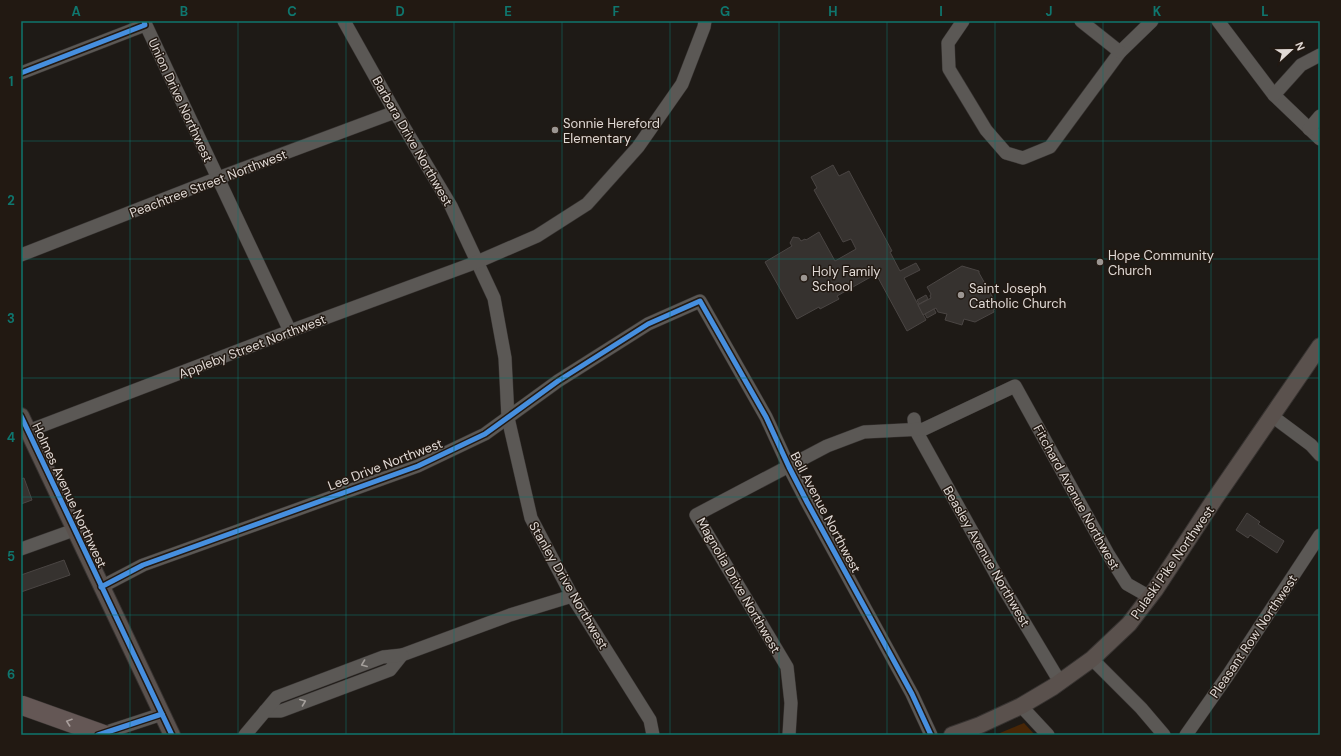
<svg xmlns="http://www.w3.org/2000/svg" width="1341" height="756" font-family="'DM Sans',sans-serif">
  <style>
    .green { fill: #482606 }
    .building { fill: #36322f; stroke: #4a4543 }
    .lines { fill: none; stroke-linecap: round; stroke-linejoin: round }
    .minor-casing { stroke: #373331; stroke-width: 14 }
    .major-casing { stroke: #373331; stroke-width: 18 }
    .minor { stroke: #5b5855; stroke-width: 13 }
    .major { stroke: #5a514d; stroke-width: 16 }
    .highway-bridge-casing { stroke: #373331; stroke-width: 20; stroke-linecap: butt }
    .highway-bridge { stroke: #645755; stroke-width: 19 }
    .cycleway-casing { stroke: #221912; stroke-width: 8 }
    .cycleway { stroke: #468fdf; stroke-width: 5 }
    .oneway { stroke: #a49f9b }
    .oneway2 { stroke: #a89e9b }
    .grid { fill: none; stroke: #0f766e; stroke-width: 1; stroke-opacity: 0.55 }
    .poi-dot { fill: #9c9692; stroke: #221912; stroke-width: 1.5 }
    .labels { text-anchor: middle; stroke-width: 3; stroke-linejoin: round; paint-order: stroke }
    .street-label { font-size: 13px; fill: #e0d9d5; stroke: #221912 }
    .poi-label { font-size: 13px; fill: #e0d9d5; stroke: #221912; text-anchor: start }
    .neatline { fill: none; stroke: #0f766e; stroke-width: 1.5 }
    .grid-label { font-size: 13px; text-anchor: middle; font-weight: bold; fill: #0f766e }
  </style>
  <rect width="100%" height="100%" fill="#1e1a16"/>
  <polygon class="green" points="1024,723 1035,735 995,735"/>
  <g class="building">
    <polygon points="833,165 839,176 849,171 892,251 890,252 900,271 916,263 920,270 904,278 926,320 907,331 876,274 837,296 839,299 820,309 819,307 797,319 765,262 792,246 790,243 793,237 799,238 801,241 805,239 806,240 819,232 835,261 856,249 851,239 843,242 814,190 817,188 811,177"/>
    <polygon points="962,266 979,271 979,273 996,303 995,304 997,308 993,310 994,312 975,322 964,319 962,325 945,320 947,314 938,312 936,308 923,315 918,305 931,298 930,296 931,294 927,287"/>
    <polygon points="926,295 928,299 919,304 917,300"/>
    <polygon points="934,309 936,313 927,318 925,314"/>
    <polygon points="24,478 32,500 21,504 21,479"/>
    <polygon points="1247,513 1260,522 1258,524 1284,541 1277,553 1250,535 1248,538 1236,530"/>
    <polygon points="64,560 70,575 21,592 21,575"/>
  </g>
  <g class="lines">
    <defs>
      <g id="minor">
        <polyline points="144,21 290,331"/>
        <polyline points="344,21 395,112 451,206 494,298 505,358 508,418 531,518 572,596 650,720 653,735"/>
        <polyline points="963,21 948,43 949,69 986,130 1006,153 1023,158 1050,147 1120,52 1152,21"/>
        <polyline points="1081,21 1120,52"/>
        <polyline points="1218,21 1274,95 1320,139"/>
        <polyline points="21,73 145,25"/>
        <polyline points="1274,95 1301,65 1320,55"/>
        <polyline points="1309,129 1320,116"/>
        <polyline points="21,255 218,178 395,112"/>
        <polyline points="1272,416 1311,445 1320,455"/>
        <polyline points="914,419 915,429 1003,587 1060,682"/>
        <polyline points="28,431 290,331 477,262 537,236 587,204 638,147 682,84 704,27 705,21"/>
        <polyline points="21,549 74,530"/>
        <polyline points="101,587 143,565 418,466 485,434 558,381 648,324 700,301 766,417 789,467 807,502 912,694 931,735"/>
        <polyline points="1092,659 1141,708 1164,735"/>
        <polyline points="1021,706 1048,735"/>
        <polyline points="265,711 281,711 390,670 402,655 510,615 572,596"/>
        <polyline points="98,735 162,714"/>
        <polyline points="245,735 277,697 383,657 402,655"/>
        <polyline points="789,735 791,703 787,667 696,515 827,446 864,432 924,429 1015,386 1108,554 1127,584 1150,597"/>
        <polyline points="1186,735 1228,675 1320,535"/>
      </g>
      <g id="major">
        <polyline points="21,416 172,735"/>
        <polyline points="952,735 980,725 1021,706 1053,687 1092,659 1129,624 1155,590 1214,500 1320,346"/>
      </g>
    </defs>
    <use href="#minor" class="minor-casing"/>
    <use href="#major" class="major-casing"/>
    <use href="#minor" class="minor"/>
    <use href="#major" class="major"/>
    <defs>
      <polyline id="highway-bridge" points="21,705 105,735"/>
    </defs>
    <use href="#highway-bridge" class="highway-bridge-casing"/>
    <use href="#highway-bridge" class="highway-bridge"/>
    <defs>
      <g id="cycleway">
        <polyline points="21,73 145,25 144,21"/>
        <polyline points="21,416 172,735"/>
        <polyline points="101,587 143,565 418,466 485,434 558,381 648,324 700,301 766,417 789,467 807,502 912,694 931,735"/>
        <polyline points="98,735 162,714"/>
      </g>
    </defs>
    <use href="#cycleway" class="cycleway-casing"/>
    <use href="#cycleway" class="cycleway"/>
  </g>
  <defs><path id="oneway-chevron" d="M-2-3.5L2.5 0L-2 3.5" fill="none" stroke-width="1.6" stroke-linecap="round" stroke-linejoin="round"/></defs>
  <g class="oneway">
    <use href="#oneway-chevron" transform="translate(364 664) rotate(159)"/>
    <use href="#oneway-chevron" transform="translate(303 702) rotate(-21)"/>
  </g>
  <use class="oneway2" href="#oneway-chevron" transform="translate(69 722) rotate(-161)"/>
  <path class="grid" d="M 130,21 L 130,735M 238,21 L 238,735M 346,21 L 346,735M 454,21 L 454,735M 562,21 L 562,735M 670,21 L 670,735M 779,21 L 779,735M 887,21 L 887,735M 995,21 L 995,735M 1103,21 L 1103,735M 1211,21 L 1211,735M 21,141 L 1320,141M 21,259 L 1320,259M 21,378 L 1320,378M 21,497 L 1320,497M 21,615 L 1320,615"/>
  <g class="poi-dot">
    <circle cx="555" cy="130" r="4"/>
    <circle cx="1100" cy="262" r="4"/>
    <circle cx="804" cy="278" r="4"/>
    <circle cx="961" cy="295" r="4"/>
  </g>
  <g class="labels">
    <g class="street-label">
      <text transform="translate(181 100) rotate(65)" y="5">Union Drive Northwest</text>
      <text transform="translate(413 141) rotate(60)" y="5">Barbara Drive Northwest</text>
      <text transform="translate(208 183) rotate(-21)" y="5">Peachtree Street Northwest</text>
      <text transform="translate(252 346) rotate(-21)" y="5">Appleby Street Northwest</text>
      <text transform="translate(385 464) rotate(-21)" y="5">Lee Drive Northwest</text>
      <text transform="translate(70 495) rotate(65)" y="5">Holmes Avenue Northwest</text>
      <text transform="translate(1077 497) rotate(61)" y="5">Fitchard Avenue Northwest</text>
      <text transform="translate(826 512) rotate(62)" y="5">Bell Avenue Northwest</text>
      <text transform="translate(987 556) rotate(60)" y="5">Beasley Avenue Northwest</text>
      <text transform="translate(1172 562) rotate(-55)" y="5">Pulaski Pike Northwest</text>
      <text transform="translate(569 585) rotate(60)" y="5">Stanley Drive Northwest</text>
      <text transform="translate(739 585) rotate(60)" y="5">Magnolia Drive Northwest</text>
      <text transform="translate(1253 636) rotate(-56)" y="5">Pleasant Row Northwest</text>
    </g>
    <g class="poi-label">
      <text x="563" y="128">Sonnie Hereford<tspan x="563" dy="15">Elementary</tspan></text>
      <text x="1108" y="260">Hope Community<tspan x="1108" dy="15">Church</tspan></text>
      <text x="812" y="276">Holy Family<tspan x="812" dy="15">School</tspan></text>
      <text x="969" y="293">Saint Joseph<tspan x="969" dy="15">Catholic Church</tspan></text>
    </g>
  </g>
  <rect width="1341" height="756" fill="none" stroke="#221912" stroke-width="44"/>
  <g transform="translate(1291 50) rotate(68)" stroke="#221912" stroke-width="3" paint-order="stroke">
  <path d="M0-3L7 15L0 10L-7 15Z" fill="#e0d9d5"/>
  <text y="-6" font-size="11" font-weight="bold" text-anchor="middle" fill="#e0d9d5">N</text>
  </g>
  <rect x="22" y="22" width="1297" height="712" class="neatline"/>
  <g class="grid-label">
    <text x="76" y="16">A</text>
    <text x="184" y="16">B</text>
    <text x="292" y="16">C</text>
    <text x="400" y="16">D</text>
    <text x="508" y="16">E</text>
    <text x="616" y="16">F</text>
    <text x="725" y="16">G</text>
    <text x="833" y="16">H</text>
    <text x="941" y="16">I</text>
    <text x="1049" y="16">J</text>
    <text x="1157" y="16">K</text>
    <text x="1265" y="16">L</text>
    <text x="11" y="86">1</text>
    <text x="11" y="205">2</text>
    <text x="11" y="323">3</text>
    <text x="11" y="442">4</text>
    <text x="11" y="561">5</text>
    <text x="11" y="679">6</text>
  </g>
</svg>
